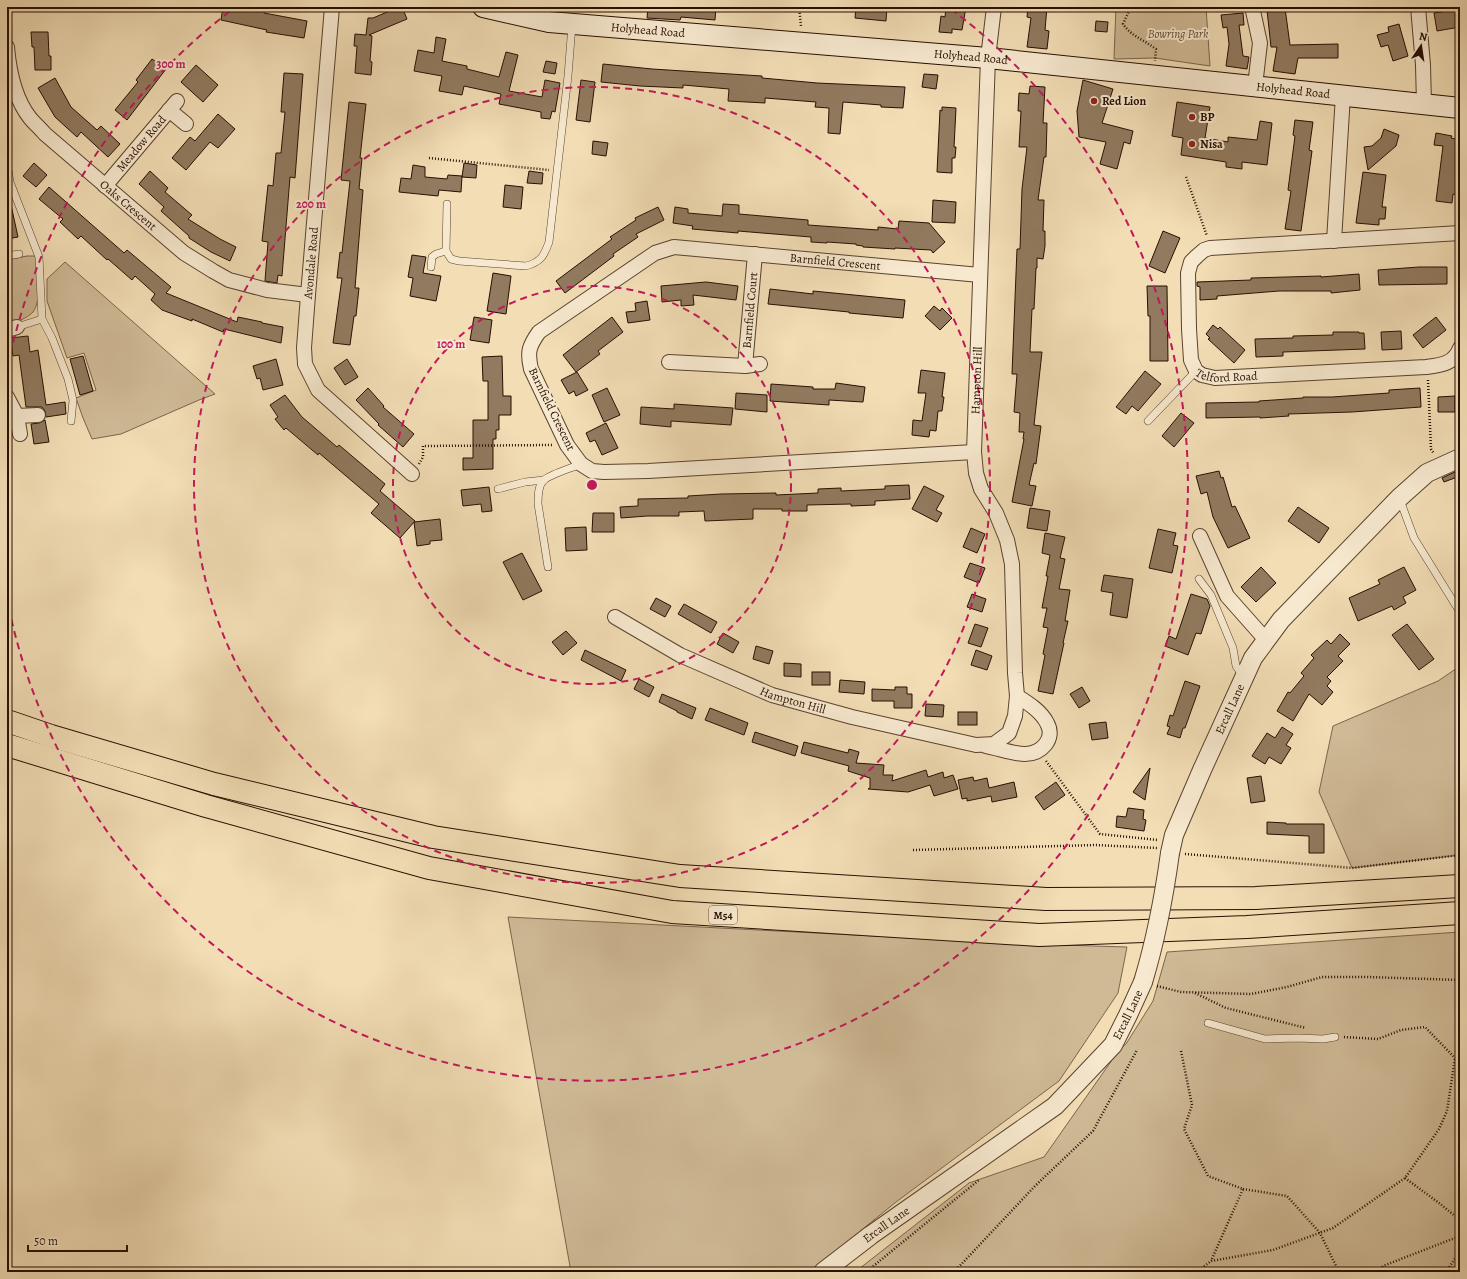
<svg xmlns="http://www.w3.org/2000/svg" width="1467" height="1279" font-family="Alegreya,serif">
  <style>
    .green { fill: #cfba96; stroke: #7b644c }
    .building { fill: #917a5f; stroke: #270f01 }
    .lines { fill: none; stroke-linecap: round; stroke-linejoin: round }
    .service-casing { stroke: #5a422e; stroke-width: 8 }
    .minor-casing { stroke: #5a422e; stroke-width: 16 }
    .tertiary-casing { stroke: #5a422e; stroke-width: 20 }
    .secondary-casing { stroke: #270f01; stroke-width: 22 }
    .motorway-casing { stroke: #270f01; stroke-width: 24 }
    .path { stroke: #270f01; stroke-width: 2.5; stroke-dasharray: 1 2; stroke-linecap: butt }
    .service { stroke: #f7e9cf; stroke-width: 7 }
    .minor { stroke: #f7e9cf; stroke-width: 14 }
    .tertiary { stroke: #f7e9cf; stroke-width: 18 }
    .secondary { stroke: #f7e9cf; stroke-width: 20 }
    .motorway { stroke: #f2ddb5; stroke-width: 22 }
    .tertiary-bridge-casing { stroke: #5a422e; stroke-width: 20; stroke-linecap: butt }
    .tertiary-bridge { stroke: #f7e9cf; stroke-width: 18 }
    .ring { fill: none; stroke: #c2185b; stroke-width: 2; stroke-dasharray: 7 5 }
    .poi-dot { fill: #8f2418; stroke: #f7e9cf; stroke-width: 1.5 }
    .labels { text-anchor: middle; stroke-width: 4; stroke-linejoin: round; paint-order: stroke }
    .shield { fill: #f7e9cf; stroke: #65503f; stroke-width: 1 }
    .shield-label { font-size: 11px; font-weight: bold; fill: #270f01 }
    .street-label { font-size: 12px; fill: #270f01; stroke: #f7e9cf }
    .park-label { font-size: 12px; font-style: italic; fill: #624b35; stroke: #f7e9cf }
    .poi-label { font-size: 12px; font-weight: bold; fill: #270f01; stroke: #f7e9cf; text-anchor: start }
    .centre { fill: #c2185b; stroke: #f7e9cf; stroke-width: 2 }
    .ring-label { font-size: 12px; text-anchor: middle; font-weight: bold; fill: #c2185b; stroke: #f7e9cf; stroke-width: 4; stroke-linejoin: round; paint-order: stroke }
  </style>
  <rect width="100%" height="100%" fill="#f2ddb5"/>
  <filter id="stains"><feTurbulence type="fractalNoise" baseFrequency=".005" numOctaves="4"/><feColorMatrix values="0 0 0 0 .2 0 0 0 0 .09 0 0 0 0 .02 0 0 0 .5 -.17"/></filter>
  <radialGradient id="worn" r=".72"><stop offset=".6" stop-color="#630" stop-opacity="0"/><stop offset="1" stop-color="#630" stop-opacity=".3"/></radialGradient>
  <g class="green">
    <polygon points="1116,7 1206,7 1210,66 1155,58 1114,59"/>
    <path d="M 27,256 L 36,256 C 37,271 42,300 33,312 C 27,319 15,322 7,324 L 7,260 Z"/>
    <polygon points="65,262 215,394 199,400 121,434 92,439 83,418 76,398 96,390 84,353 67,358 47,301 47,279"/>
    <polygon points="1460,666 1460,855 1352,868 1319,792 1333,726 1438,681"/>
    <polygon points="508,917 1028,944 1127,947 1118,993 1059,1081 896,1202 810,1272 571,1272"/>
    <polygon points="1460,932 1460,1272 855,1272 969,1183 1044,1157 1119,1050 1126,1044 1153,1001 1167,952"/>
  </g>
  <g class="building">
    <polygon points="223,7 259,7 265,8 264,13 307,21 304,38 266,32 267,30 221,20"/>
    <polygon points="399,7 402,7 407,19 369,35 372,36 370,61 372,62 371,75 355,73 357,46 354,46 355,34 366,35 368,18 373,18"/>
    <polygon points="648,7 716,7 715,20 681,17 680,20 647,18"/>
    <polygon points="856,7 887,7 886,21 855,18"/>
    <polygon points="946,7 966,7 962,30 952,29 952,33 939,32 941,16 945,17"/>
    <polygon points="1028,7 1047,7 1045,30 1049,31 1047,49 1027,47 1031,18 1027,17"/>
    <polygon points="1285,8 1290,45 1338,44 1338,58 1298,58 1295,74 1273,71 1277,47 1271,47 1267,10"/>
    <polygon points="1460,9 1460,27 1437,31 1434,13"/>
    <polygon points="1243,13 1244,25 1239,25 1243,56 1249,57 1247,69 1226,66 1229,44 1227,27 1223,28 1221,15"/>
    <polygon points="1096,21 1108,22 1107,32 1095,31"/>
    <polygon points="1399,24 1408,56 1393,61 1388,45 1381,47 1377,35 1389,32 1388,27"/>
    <polygon points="31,32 48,32 49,56 51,56 51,70 35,70 34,47 32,47"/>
    <polygon points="436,37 446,39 442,61 467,66 467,69 499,77 506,52 518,55 509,91 542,97 545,80 560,83 555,112 552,111 550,119 541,118 541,112 499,104 501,94 464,86 462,95 439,91 442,76 414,71 418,50 434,53"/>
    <polygon points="152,59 166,69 127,120 115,110 138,82 136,80"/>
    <polygon points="546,61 557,63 555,74 543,72"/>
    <polygon points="603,64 652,69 762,76 762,78 817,83 905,87 903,108 881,107 881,105 843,102 840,134 828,133 829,108 815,107 816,102 765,98 765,103 728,101 729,89 683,85 683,88 640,86 601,82"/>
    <polygon points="196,65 218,85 203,102 181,82"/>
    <polygon points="284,73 303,74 295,178 290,177 282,276 278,275 277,283 265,281 268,242 262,241 268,185 273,186 276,153 281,153 285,112 281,112"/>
    <polygon points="924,74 938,75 936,89 922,87"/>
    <polygon points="55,78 71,107 97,130 101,126 120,144 108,157 81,132 77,137 55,117 38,88"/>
    <polygon points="581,80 595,82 590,122 576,120"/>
    <polygon points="1083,80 1113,89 1102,123 1133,131 1130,144 1124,142 1117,169 1100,164 1106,142 1079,137 1077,111"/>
    <polygon points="1030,86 1045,87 1043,123 1047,123 1046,157 1044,157 1038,200 1044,200 1043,231 1045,231 1045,246 1043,259 1037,258 1037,268 1036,268 1034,309 1032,309 1030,352 1042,352 1034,425 1041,426 1036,464 1034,463 1029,485 1036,486 1032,506 1012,502 1024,439 1023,439 1024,432 1019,432 1020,413 1014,412 1017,374 1012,374 1017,249 1020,249 1022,189 1027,147 1019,147 1021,111 1018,111 1019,93 1029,94"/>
    <polygon points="349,102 366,104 360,158 362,158 359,189 363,190 355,288 359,288 356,316 354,316 350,345 333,343 342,278 337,278 340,252 342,253 350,181 341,180"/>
    <polygon points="1177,102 1210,107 1205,138 1228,142 1228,137 1257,140 1260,121 1272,123 1267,165 1242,162 1242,169 1226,167 1226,162 1181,155 1183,138 1172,136"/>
    <polygon points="942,107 956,108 954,147 956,147 955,158 952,158 952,173 937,172 940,110 942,111"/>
    <polygon points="218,114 235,129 218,148 210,142 186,170 172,158 190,137 195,141"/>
    <polygon points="1295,120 1313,122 1309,150 1312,151 1301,231 1285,229 1291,191 1288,190 1295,136 1293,135"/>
    <polygon points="1384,129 1399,135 1396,146 1368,170 1364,147 1372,146 1381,138"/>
    <polygon points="1436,133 1452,136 1451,138 1460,140 1460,196 1453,194 1452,203 1436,201 1443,146 1434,145"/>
    <polygon points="593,141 608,143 606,156 592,154"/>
    <polygon points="34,163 47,175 36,187 23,176"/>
    <polygon points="464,163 477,165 476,178 462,177"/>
    <polygon points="413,165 425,167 425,177 447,179 448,175 462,176 461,192 439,190 438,196 399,192 401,178 411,179"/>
    <polygon points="150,171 168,188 165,192 192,215 188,219 220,239 236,247 230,261 211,252 189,238 189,236 161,211 164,207 139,184"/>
    <polygon points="529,171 543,173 542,184 527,183"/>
    <polygon points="1363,172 1386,175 1382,207 1386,207 1385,219 1379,219 1379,225 1356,223"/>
    <polygon points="505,185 523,187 521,209 503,207"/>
    <polygon points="49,187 124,253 127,250 171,287 166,293 237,322 238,317 262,322 262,323 283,327 281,343 224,329 223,332 192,319 192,321 162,310 151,300 155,294 135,276 132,280 108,259 107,260 81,236 78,239 60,222 63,219 39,199"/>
    <polygon points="933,200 956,202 955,223 932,222"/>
    <polygon points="723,204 739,205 739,214 808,220 808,225 878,230 878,227 898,229 899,221 929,223 945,242 933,253 931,250 895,248 895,249 863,247 863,246 856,245 856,244 827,242 827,243 811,242 811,237 738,231 738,233 692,229 693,226 673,223 675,207 688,209 688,213 722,216"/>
    <polygon points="11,205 18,237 7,239 7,206"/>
    <polygon points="658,207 664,220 636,234 638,237 613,254 614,256 565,293 556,281 612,239 610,237 636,220 635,218"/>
    <polygon points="1163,231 1180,238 1165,273 1149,266"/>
    <polygon points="412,255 426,257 423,273 441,276 436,301 410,296 413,278 408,277"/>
    <polygon points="1419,267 1447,267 1447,284 1379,285 1378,270"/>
    <polygon points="493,273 511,276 506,314 487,311"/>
    <polygon points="1359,274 1360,290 1331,293 1331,291 1279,291 1217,296 1217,299 1200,300 1200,287 1197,286 1197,282 1251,280 1251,278 1321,276 1321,277"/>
    <polygon points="706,282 738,286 736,300 693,295 694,305 681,306 681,300 662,302 661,286"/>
    <polygon points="1147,286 1167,286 1168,361 1150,361 1150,316 1148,316"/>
    <polygon points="770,289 813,294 813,291 905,300 903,318 849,313 849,312 768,304"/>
    <polygon points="647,301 650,320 628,323 626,312 636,311 635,303"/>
    <polygon points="934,306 940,311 942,308 952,318 940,330 925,316"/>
    <polygon points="474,317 492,320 489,343 470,340"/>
    <polygon points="612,317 623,332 598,351 600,354 576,372 563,355"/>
    <polygon points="1436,317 1446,330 1423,348 1413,335"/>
    <polygon points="1213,325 1218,329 1220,327 1245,350 1234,363 1208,339 1210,338 1206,334"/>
    <polygon points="1401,331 1402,349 1382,350 1381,332"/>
    <polygon points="1333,332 1359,332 1359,333 1364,333 1365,349 1283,352 1283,356 1256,357 1255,339 1293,338 1293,336 1333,335"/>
    <polygon points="28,336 30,352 38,350 46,405 65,402 66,414 46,417 45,411 42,407 26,407 19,355 13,356 10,338"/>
    <polygon points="83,356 93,391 80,395 70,359"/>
    <polygon points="502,356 503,396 511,396 511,415 499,415 499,430 496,430 496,439 493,439 493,469 463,470 463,458 473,458 473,420 488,420 488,381 483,381 482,357"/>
    <polygon points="276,359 283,385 263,390 260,378 257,379 253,366"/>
    <polygon points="347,359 358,377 345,385 334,368"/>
    <polygon points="921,370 945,373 942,397 944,397 942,411 938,411 936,431 930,430 929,437 912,435 913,420 922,421 926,393 918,393"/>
    <polygon points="1145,371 1161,384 1138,411 1132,406 1126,414 1116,407"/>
    <polygon points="577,372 588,390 576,396 574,391 569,394 561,380"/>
    <polygon points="836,383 865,387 863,402 829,400 829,405 770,401 771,384 813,387 813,389 835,389"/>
    <polygon points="368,388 384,406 383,407 414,434 403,447 378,425 379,424 356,400"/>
    <polygon points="607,388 620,415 604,422 592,395"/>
    <polygon points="1420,388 1421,407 1352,412 1288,414 1289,416 1260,418 1260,417 1206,418 1206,403 1259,402 1259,401 1303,398 1303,397 1332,397 1389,393 1389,390"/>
    <polygon points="736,393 767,395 767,412 735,409"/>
    <polygon points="285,395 302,417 337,447 339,445 385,484 380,491 415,521 400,538 371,513 379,504 319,453 318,455 286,428 284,430 275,419 278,417 270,405"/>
    <polygon points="1455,396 1455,412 1438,412 1438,397"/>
    <polygon points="674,404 733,408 731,425 671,421 671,427 640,424 641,407 674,409"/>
    <polygon points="1181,413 1194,423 1174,447 1162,436"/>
    <polygon points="45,420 49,442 34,444 31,424 39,423"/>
    <polygon points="606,423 618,448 602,455 595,440 590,442 586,433"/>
    <polygon points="1459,470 1460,476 1444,482 1442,478"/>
    <polygon points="1219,471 1221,478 1223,477 1232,507 1235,506 1250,538 1228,548 1213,517 1207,492 1201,494 1196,476"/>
    <polygon points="909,485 910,499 875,501 875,505 851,506 851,504 807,505 807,511 782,511 782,509 753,509 753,519 705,521 704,511 679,512 679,516 647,516 621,518 620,507 638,506 638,499 688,498 688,496 721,494 776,493 776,495 818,493 818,489 841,488 841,491 885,489 885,486"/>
    <polygon points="924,486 944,496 936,510 942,513 937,522 912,509"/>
    <polygon points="489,487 492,511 482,512 481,504 463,506 461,490"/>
    <polygon points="1298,507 1329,528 1319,543 1288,521"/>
    <polygon points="1030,508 1050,511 1047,531 1027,528"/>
    <polygon points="593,513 614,513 614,532 592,532"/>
    <polygon points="440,519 442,540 430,541 430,544 417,546 414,522"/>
    <polygon points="586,527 587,550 566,551 565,528"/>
    <polygon points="971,528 985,534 977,553 963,547"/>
    <polygon points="1158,529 1176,533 1173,545 1178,546 1172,573 1149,568"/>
    <polygon points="1045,533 1065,537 1060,558 1065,559 1059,589 1070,590 1065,621 1068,621 1063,643 1064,643 1053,694 1038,691 1045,655 1043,654 1048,628 1043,627 1047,608 1042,608 1048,576 1046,576 1050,555 1042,553"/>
    <polygon points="522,553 542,591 523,600 503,562"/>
    <polygon points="970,563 985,568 979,583 964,577"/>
    <polygon points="1261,567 1276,583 1256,602 1241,587"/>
    <polygon points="1404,567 1416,590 1403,597 1406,603 1394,610 1392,606 1358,621 1349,598 1380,584 1378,580"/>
    <polygon points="1104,575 1133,579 1127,618 1110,615 1113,593 1101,591"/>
    <polygon points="972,594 986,599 982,612 967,607"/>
    <polygon points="1191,594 1207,599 1210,606 1201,634 1196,633 1188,655 1165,646 1169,636 1176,639"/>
    <polygon points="656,598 671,606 665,617 650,609"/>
    <polygon points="684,604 717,622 711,633 678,614"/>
    <polygon points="975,624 988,628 981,647 968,643"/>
    <polygon points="1407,624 1434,659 1419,670 1392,635"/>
    <polygon points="566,631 577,643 563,655 552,642"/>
    <polygon points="723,633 739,642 733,653 717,644"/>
    <polygon points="1340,634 1350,644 1338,656 1343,661 1327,677 1331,681 1327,686 1333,692 1322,705 1309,694 1293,721 1277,711 1288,692 1290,693 1304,676 1301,673 1314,658 1311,655 1327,640 1331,644"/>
    <polygon points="756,646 773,651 769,664 753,659"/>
    <polygon points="585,650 626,670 621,681 581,660"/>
    <polygon points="976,650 992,656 987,670 971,665"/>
    <polygon points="784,663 801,664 801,677 784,676"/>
    <rect x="812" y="672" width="18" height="13"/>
    <polygon points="639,679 654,687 649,697 634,689"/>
    <polygon points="840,680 865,682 864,694 839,692"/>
    <polygon points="1185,681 1200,686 1185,728 1183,728 1180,738 1167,734 1170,727 1167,726 1170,715 1173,716"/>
    <polygon points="895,687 907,687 907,694 912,694 912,708 894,708 894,701 872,701 872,689 895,690"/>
    <polygon points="1082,687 1090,701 1079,708 1070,694"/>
    <polygon points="662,694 696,708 692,719 677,712 677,711 659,702"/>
    <polygon points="926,704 944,705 943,717 925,716"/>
    <polygon points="710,708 748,723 744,735 705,720"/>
    <rect x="958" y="712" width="19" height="13"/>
    <polygon points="1106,722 1108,738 1092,740 1089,724"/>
    <polygon points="1282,727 1293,734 1286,745 1291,748 1281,764 1269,757 1265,764 1252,756 1267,733 1275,738"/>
    <polygon points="755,732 798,746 795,756 752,742"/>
    <polygon points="804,742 848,753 849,749 859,752 856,763 884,765 883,775 893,775 892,781 926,770 928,777 943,772 944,778 953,775 958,789 934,796 930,785 908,792 868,789 870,788 870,778 848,771 849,766 801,753"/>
    <polygon points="1150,768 1145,800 1133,792"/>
    <polygon points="1261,776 1265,801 1251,803 1247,778"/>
    <polygon points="973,777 974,781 987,778 989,788 1014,782 1017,797 992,802 991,796 967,801 967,798 962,799 958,780"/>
    <polygon points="1056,782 1065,795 1044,810 1035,797"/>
    <polygon points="1128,808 1144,810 1143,819 1146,820 1144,831 1116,827 1117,816 1126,817"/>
    <polygon points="1267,822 1286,823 1286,824 1324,824 1324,853 1309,853 1309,836 1267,834"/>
  </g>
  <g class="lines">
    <defs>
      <g id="service">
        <polyline points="7,164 10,182 39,257 42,319 52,338 68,379 73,400 71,421"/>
        <path d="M 447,204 L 446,251 L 451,259 L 459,261 L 526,266 C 541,262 544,256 549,242 L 568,76 L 572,25"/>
        <polyline points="7,256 19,254"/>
        <polyline points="431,267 432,257 436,254 446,251"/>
        <polyline points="17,327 42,319"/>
        <polyline points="1148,421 1196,371"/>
        <polyline points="498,489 525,482 544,480"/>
        <polyline points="1400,500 1414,538 1458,609"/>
        <path d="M 548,567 L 538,504 C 538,496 538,485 544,480 C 551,474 572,468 581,464"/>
        <polyline points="1199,579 1211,595 1233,648 1236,666 1243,676"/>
        <polyline points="1208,1023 1265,1039 1298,1038 1323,1039 1335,1037"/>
      </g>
      <g id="minor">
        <polyline points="332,7 308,295 304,348 305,364 318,390 412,474"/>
        <polyline points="1251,7 1253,11 1260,43 1255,86"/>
        <polyline points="1418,7 1423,65 1424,104"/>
        <path id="s1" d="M 7,47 C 9,70 15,99 30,118 C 34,123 40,128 45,134 L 184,253 L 213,271 L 229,280 L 267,290 L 308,295"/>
        <polyline points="169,110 186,124"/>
        <path id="s2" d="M 105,186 L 177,101"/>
        <path id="s3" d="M 1460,233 L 1210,248 L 1204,250 L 1197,256 L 1191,262 L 1188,273 L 1189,329 L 1191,360 L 1196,371 L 1202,375 L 1215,378 L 1426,367 C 1441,365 1454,364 1460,348"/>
        <polyline points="1334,241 1343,95"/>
        <polyline points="7,330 17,327"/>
        <polyline points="669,362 745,366 760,364"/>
        <path id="s4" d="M 745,366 L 755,254"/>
        <polyline points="7,397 17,416 20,434"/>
        <polyline points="17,416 38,415"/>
        <path id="s5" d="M 974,452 L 648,471 L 604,472 L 592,471 L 581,464 L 567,445 L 531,369 C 527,352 529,346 539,332 L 655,253 L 674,247 L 980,275"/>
        <polyline points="1200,536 1227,596 1266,640"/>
        <path id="s6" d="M 615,617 L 680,655 L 772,695 L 852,717 L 976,745 L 994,744 L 1009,733 L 1015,716 L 1017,696 L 1015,673 L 1012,564 L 1007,540 L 996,513 L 981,489 L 976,473 L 974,452 L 988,58 L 994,7"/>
        <path d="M 986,746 C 998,748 1013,754 1025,754 C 1041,754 1056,739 1047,723 C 1041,711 1028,703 1017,696"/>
      </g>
      <g id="tertiary">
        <path id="s7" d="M 1170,853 L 1174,835 L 1202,770 L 1253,658 L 1281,620 L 1399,498 L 1427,473 L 1460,458"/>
        <path id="s8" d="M 823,1272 L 871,1235 L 1055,1106 L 1113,1045 L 1128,1015 L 1143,982"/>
      </g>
      <g id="secondary">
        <path id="s9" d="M 483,7 L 549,22 L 988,58 L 1460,108"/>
      </g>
      <g id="motorway">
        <polyline points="7,721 51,736 214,784 433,837 680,876 1046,899 1256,898 1460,886"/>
        <polyline points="7,745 206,806 429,868 672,912 1039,935 1247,927 1460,913"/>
      </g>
    </defs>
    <use href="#service" class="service-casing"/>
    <use href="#minor" class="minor-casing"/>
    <use href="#tertiary" class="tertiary-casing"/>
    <use href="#secondary" class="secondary-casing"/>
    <use href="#motorway" class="motorway-casing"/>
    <g class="path">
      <polyline points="799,7 801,26"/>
      <path d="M 1131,7 L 1123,24 C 1131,36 1144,40 1156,49 L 1155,61"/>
      <polyline points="429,158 549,170"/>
      <polyline points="1186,177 1207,236"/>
      <polyline points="1428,380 1431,449 1434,454"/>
      <polyline points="419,464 423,457 423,446 553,445"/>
      <polyline points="1046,761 1100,834 1158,840"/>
      <polyline points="913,850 1096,845 1157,848"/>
      <polyline points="1185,854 1352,868 1460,855"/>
      <polyline points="1157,986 1181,992 1251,994 1287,987 1322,977 1368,977 1460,980"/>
      <polyline points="1195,993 1226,1008 1306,1028"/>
      <polyline points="1344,1037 1378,1039 1401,1030 1425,1027 1455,1058 1460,1060"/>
      <polyline points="1181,1051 1192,1105 1184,1129 1208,1176 1243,1189 1211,1261"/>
      <polyline points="1405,1178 1439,1203 1460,1220"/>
      <polyline points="1243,1189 1287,1196 1320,1233 1339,1272"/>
      <polyline points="866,1272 979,1180"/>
      <polyline points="954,1272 1035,1186 1093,1131 1137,1050"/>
      <polyline points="1197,1272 1211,1261 1273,1250 1333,1228 1405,1178 1439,1129 1447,1111 1455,1058"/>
      <polyline points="1379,1272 1383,1266 1460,1236"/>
      <polyline points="1446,1272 1460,1251"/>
    </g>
    <use href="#service" class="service"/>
    <use href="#minor" class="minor"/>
    <use href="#tertiary" class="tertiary"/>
    <use href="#secondary" class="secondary"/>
    <use href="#motorway" class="motorway"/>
    <defs>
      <path id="tertiary-bridge" d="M 1143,982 C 1156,939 1164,897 1170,853"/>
    </defs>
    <use href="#tertiary-bridge" class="tertiary-bridge-casing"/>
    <use href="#tertiary-bridge" class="tertiary-bridge"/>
  </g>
  <g class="ring">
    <circle cx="592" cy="485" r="199"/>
    <circle cx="592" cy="485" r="398"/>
    <path d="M8 366A596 596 0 0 1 233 9M951 9A596 596 0 1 1 8 604"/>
  </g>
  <g class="poi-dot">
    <circle cx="1094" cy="101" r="4"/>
    <circle cx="1192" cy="117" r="4"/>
    <circle cx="1192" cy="144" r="4"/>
  </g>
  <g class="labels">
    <rect class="shield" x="709" y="906" width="28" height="18" rx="3"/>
    <g class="shield-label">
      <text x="723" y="919">M54</text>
    </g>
    <g class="street-label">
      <text dy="4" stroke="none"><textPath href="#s9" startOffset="167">Holyhead Road</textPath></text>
      <text dy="4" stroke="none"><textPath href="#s9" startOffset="491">Holyhead Road</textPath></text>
      <text dy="4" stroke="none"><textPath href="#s9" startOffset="815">Holyhead Road</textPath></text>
      <text dy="4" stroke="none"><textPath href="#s2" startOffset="56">Meadow Road</textPath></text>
      <text dy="4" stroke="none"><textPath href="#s1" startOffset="207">Oaks Crescent</textPath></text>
      <text dy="4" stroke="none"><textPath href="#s5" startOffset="865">Barnfield Crescent</textPath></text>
      <text transform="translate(311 263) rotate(-85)" y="4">Avondale Road</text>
      <text dy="4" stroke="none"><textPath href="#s4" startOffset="56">Barnfield Court</textPath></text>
      <text dy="4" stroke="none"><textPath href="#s3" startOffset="417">Telford Road</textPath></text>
      <text dy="4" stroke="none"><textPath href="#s6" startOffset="784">Hampton Hill</textPath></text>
      <text transform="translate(552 409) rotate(64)" y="4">Barnfield Crescent</text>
      <text dy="4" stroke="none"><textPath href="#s6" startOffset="197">Hampton Hill</textPath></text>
      <text dy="4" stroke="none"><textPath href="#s7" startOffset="156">Ercall Lane</textPath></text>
      <text dy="4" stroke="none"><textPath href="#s8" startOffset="403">Ercall Lane</textPath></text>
      <text dy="4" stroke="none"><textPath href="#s8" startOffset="79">Ercall Lane</textPath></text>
    </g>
    <g class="park-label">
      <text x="1178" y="38">Bowring Park</text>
    </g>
    <g class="poi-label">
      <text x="1102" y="105">Red Lion</text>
      <text x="1200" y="121">BP</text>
      <text x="1200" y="148">Nisa</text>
    </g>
  </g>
  <circle cx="592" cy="485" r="6" class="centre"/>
  <g class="ring-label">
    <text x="171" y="68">300 m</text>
    <text x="311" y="208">200 m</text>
    <text x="451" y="348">100 m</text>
  </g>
  <rect width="1467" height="1279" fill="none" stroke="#f2ddb5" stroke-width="24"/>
  <rect x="8" y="8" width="1451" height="1263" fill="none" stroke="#270f01" stroke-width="2"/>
  <rect x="12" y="12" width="1443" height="1255" fill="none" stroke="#270f01"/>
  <g transform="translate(1421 46) rotate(13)" stroke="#f7e9cf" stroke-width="3" paint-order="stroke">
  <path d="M0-3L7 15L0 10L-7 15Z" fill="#270f01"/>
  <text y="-6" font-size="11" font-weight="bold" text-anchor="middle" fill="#270f01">N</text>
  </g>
  <path d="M28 1245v6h99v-6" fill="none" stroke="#270f01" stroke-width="2"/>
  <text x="34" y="1245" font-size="12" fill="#270f01" stroke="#f7e9cf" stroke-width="3" paint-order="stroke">50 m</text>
  <rect width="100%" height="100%" filter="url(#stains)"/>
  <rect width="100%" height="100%" fill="url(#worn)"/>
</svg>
